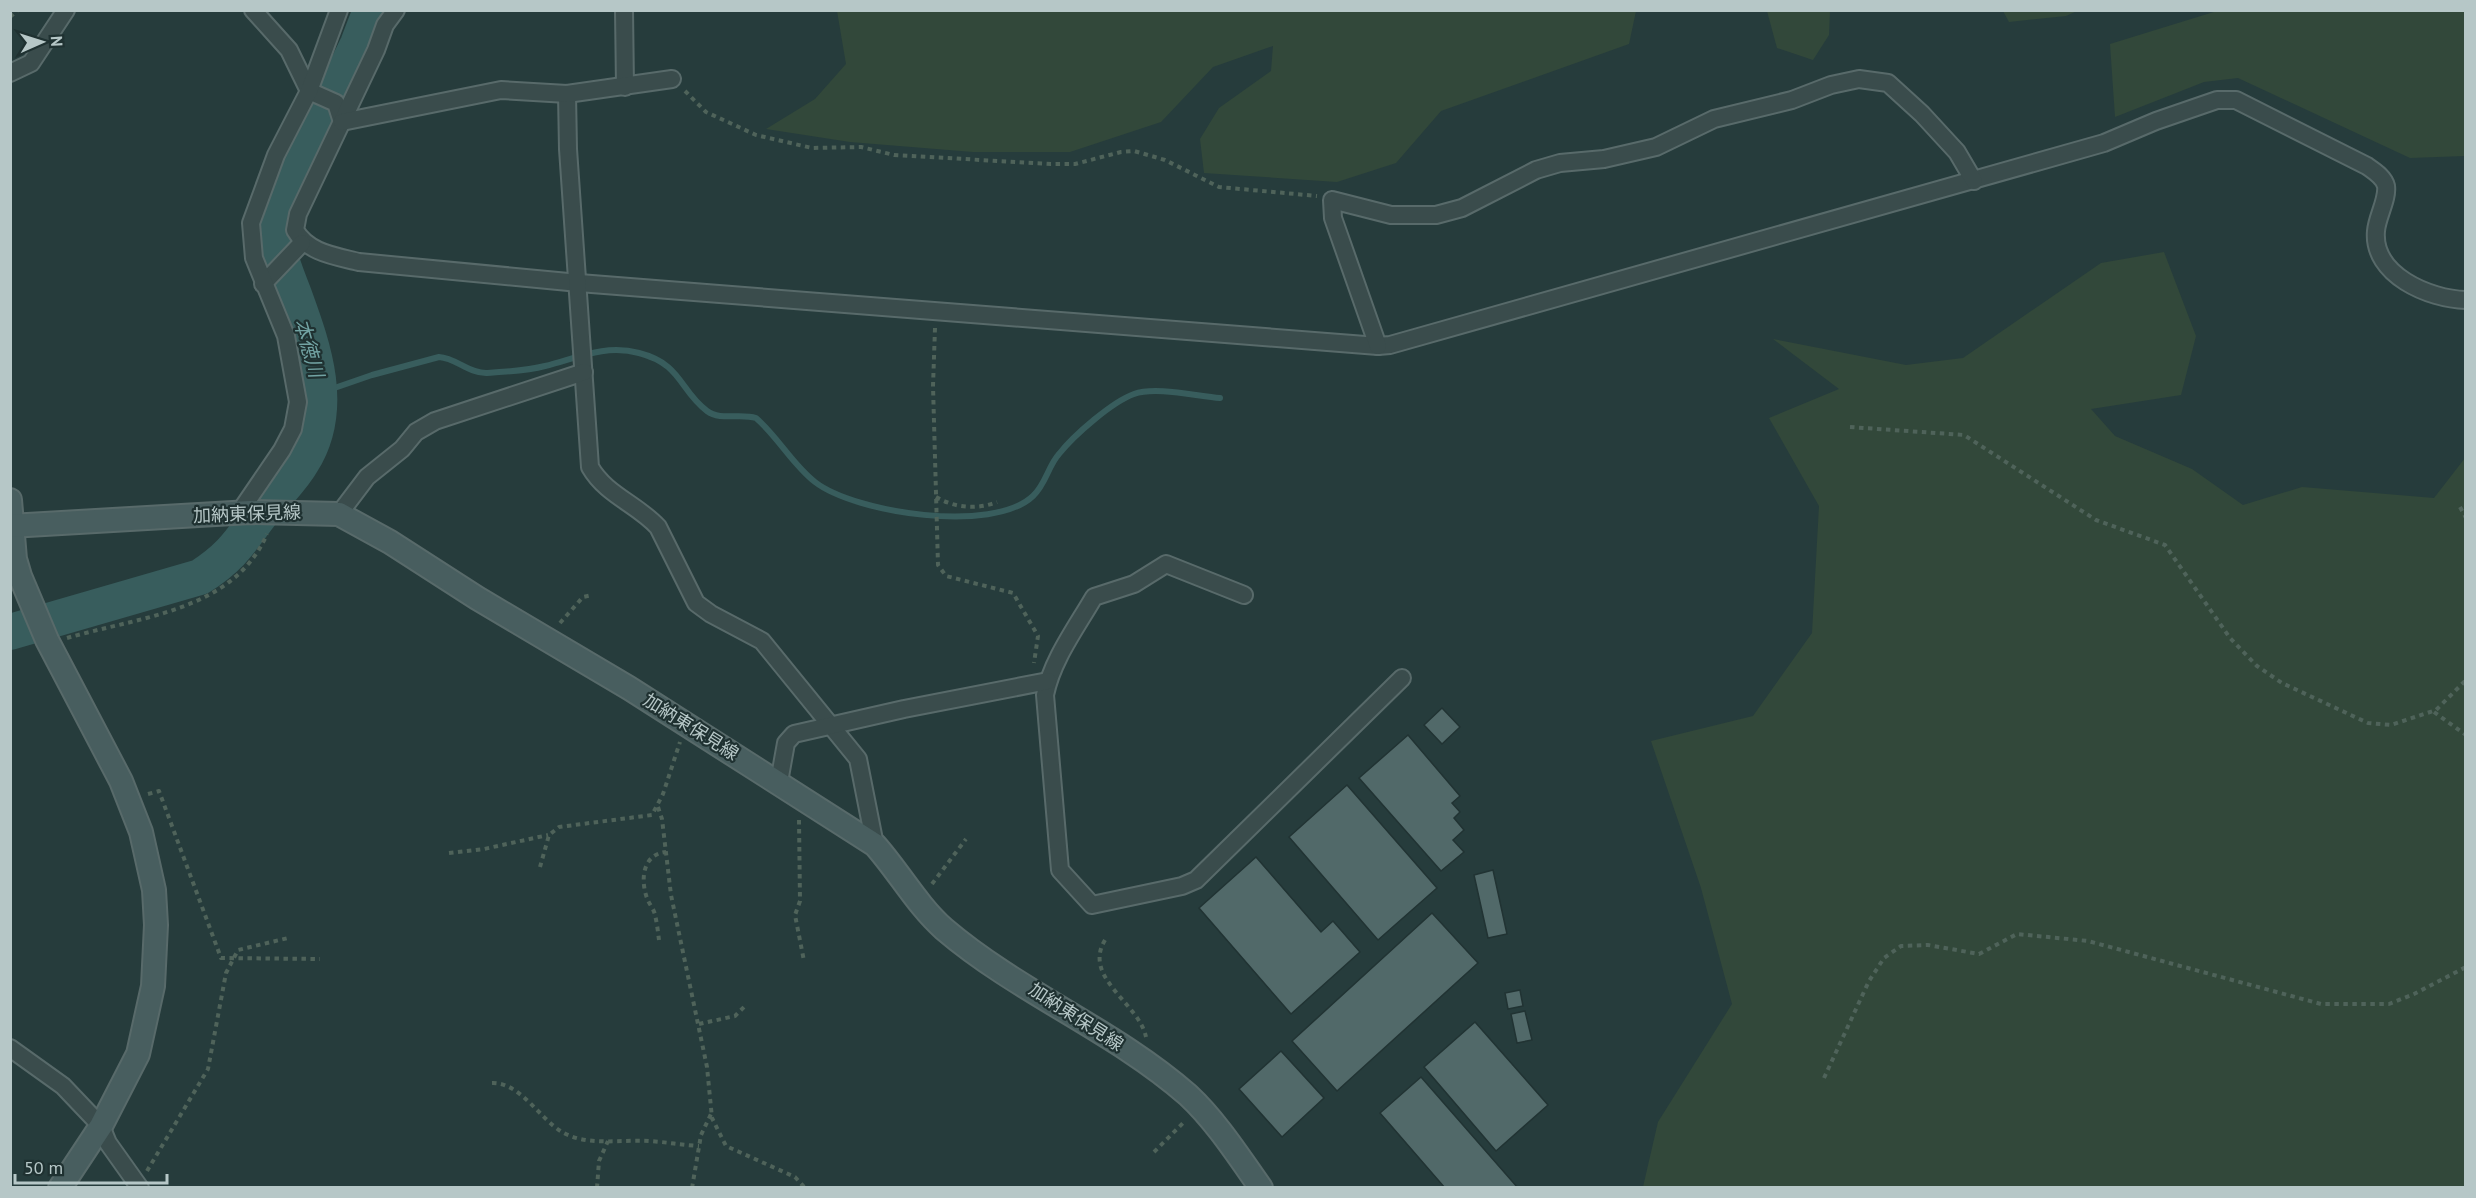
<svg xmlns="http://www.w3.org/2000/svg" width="2476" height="1198" font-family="'PT Sans','Noto Sans JP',sans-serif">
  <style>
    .green { fill: #32483a }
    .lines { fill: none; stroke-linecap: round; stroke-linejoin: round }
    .stream { stroke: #385d5d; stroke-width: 6 }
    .river { stroke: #385d5d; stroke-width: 36 }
    .building { fill: #516969; stroke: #213333; stroke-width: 1.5 }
    .street-casing { stroke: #586a6a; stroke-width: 20 }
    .secondary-casing { stroke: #586a6a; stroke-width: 26 }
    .path { stroke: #4f635a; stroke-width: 4; stroke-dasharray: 4.5 4.5; stroke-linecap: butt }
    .street { stroke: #3a4c4c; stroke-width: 16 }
    .secondary { stroke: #485e5f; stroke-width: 22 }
    .labels { text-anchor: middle; stroke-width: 4.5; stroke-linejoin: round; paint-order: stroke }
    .street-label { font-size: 18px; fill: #b6c7c7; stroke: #1f3131 }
    .water-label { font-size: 20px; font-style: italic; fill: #72a3a3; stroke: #1f3131 }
  </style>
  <rect width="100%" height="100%" fill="#263c3c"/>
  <g class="green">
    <polygon points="837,11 837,10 1636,11 1629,44 1441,111 1396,163 1337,182 1204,173 1200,139 1219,108 1271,71 1273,46 1213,67 1161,122 1070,152 973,152 850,142 766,129 815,99 846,64"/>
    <polygon points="1767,11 1830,11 1829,35 1813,60 1777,48"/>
    <polygon points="2003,11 2077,11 2066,16 2009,22"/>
    <polygon points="2217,11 2465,11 2465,156 2410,158 2238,78 2204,82 2115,117 2110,44"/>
    <polygon points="2164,252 2196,336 2181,395 2091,409 2115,436 2192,469 2243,505 2302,487 2434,498 2465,458 2465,1187 1643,1187 1658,1122 1732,1004 1701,888 1651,741 1753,716 1812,633 1819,506 1769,418 1839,389 1773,339 1906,365 1963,358 2101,263"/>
  </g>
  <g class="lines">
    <path class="stream" d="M 320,393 L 372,375 L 439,357 C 456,358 468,373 486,373 C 505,372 526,371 545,366 C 577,358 605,344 639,353 C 682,364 679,390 707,411 C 720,421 741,413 756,418 C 778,437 792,464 815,482 C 855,513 993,534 1033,496 C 1046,484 1048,466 1059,454 C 1074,435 1112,402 1134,394 C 1155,386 1196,396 1220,398"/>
    <path class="river" d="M 10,632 L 200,577 C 237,553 242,537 268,505 C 279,491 293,478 302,462 C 336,408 313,347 293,292 C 279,256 271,239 282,201 L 358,44 L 371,10"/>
  </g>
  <g class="building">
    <polygon points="1442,708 1460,727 1442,744 1424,725"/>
    <polygon points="1408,735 1460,796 1452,803 1460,812 1454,818 1464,830 1453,840 1464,852 1441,871 1359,778"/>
    <polygon points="1347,785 1437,888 1378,940 1289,837"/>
    <polygon points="1256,857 1321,932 1333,921 1360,952 1291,1014 1199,908"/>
    <polygon points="1493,870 1507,934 1488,938 1474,875"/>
    <polygon points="1432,913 1478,963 1337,1091 1292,1041"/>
    <polygon points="1520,990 1523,1006 1508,1009 1505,993"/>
    <polygon points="1525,1011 1532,1040 1517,1043 1511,1014"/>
    <polygon points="1475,1022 1548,1105 1496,1151 1424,1067"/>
    <polygon points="1281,1051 1324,1098 1282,1137 1239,1089"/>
    <polygon points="1421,1077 1518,1188 1445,1188 1380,1113"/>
  </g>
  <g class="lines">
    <defs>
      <g id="street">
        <polyline points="253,10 289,50 309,91 336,103 342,122"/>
        <path d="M 396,10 L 385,25 L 376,50 L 298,214 L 295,230 C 308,253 335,256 359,262 L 579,283 L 1378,346 L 1390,345 L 2104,143 L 2156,121 L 2217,100 L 2236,100 L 2367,166 C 2374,171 2384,177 2386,186 C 2388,199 2377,217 2376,231 C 2372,275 2429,299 2466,300"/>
        <polyline points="624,10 625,87"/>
        <polyline points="10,73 31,63 66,10"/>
        <path d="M 567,94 L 568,149 L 590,467 C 606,495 637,504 658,527 L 696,603 L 711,614 L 762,641 L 858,759 L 875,845"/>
        <polyline points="342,122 501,90 567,94 672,79"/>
        <polyline points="263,284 302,243"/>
        <polyline points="1378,346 1333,218 1332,200 1391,215 1436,215 1462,208 1536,170 1560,163 1604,159 1656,147 1714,119 1792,100 1831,85 1859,79 1888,83 1922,114 1957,152 1974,181"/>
        <polyline points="239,513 282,450 293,429 298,402 286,336 254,258 251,223 276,155 309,91 339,10"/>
        <polyline points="339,514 367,477 402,449 416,432 435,421 584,372"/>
        <path d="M 1244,595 L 1166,564 L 1134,584 L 1094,597 C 1076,628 1052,660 1045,695 L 1060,870 L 1092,905 L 1182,886 L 1196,880 L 1402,678"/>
        <polyline points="779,782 786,743 794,734 904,709 1048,681"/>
        <polyline points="10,1048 63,1086 101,1126 108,1143 140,1188"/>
      </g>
      <g id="secondary">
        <polyline points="10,500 15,559 20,576 47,640 121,781 141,832 154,890 156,925 153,986 138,1054 101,1126 60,1188"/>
        <path d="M 10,526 L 250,512 L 339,514 L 390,542 L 477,598 L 629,688 L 875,845 C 899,872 917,905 944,929 C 1019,993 1114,1030 1188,1095 C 1216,1121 1239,1157 1261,1188"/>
      </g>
    </defs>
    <use href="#street" class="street-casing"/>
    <use href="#secondary" class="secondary-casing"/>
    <g class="path">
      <polyline points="10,17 18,10"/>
      <polyline points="685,91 706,112 756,135 812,148 861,147 894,155 1051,164 1075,164 1121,152 1134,151 1165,160 1219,187 1317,196"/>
      <polyline points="935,328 933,386 938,565 946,576 1013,593 1038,636 1034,663"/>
      <polyline points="1850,427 1964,435 2096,520 2165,545 2230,638 2257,666 2282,683 2368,723 2391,725 2436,710 2466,680"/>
      <path d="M 936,497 C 955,508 977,510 997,502"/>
      <polyline points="2460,507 2466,518"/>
      <polyline points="560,623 583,597 592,595"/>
      <path d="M 67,638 C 139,617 234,611 267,534"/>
      <polyline points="2434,712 2466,735"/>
      <polyline points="148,794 159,791 221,958 320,959"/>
      <polyline points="658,807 662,819 671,895 707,1067 712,1118 726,1146 795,1177 805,1188"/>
      <polyline points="799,820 800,901 795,915 804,961"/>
      <polyline points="449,853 484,849 548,835"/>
      <polyline points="540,867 549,835 559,827 652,815 663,794 680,742"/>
      <polyline points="932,884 966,839"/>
      <path d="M 659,940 C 658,932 657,923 655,915 C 654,909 649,904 647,898 C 640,879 643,854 666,852"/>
      <path d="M 1105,940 C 1082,978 1139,1003 1146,1037"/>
      <polyline points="699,1024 735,1016 745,1006"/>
      <polyline points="1824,1078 1869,981 1884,958 1901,946 1928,945 1979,954 2017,934 2088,941 2321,1004 2389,1004 2414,994 2466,967"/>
      <path d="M 492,1083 C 520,1082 540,1119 562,1132 C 588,1147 621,1139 649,1141 C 666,1142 682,1145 699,1146"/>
      <polyline points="1154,1152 1185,1121"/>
      <polyline points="147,1171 208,1069 226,973 238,950 288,938"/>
      <polyline points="597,1188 599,1161 608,1141"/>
      <polyline points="692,1188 701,1135 711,1114"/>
    </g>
    <use href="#street" class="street"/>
    <use href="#secondary" class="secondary"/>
  </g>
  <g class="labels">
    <g class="street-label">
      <text transform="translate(247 514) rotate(-2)" y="6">加納東保見線</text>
      <text transform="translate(691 727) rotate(32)" y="6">加納東保見線</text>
      <text transform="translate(1076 1017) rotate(33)" y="6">加納東保見線</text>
    </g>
    <g class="water-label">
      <text transform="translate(309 348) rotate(74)" y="7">本徳川</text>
    </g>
  </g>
  <rect width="2476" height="1198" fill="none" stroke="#b6c7c7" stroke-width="24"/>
  <g transform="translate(42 42) rotate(87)" stroke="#1f3131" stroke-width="4.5" paint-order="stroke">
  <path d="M0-4.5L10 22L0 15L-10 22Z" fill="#b6c7c7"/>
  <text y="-9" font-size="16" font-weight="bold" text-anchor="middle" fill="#b6c7c7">N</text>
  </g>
  <path d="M15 1174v9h152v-9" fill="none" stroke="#b6c7c7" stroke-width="3"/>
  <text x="24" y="1174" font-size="18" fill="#b6c7c7" stroke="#1f3131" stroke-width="4.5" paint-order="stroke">50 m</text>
</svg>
